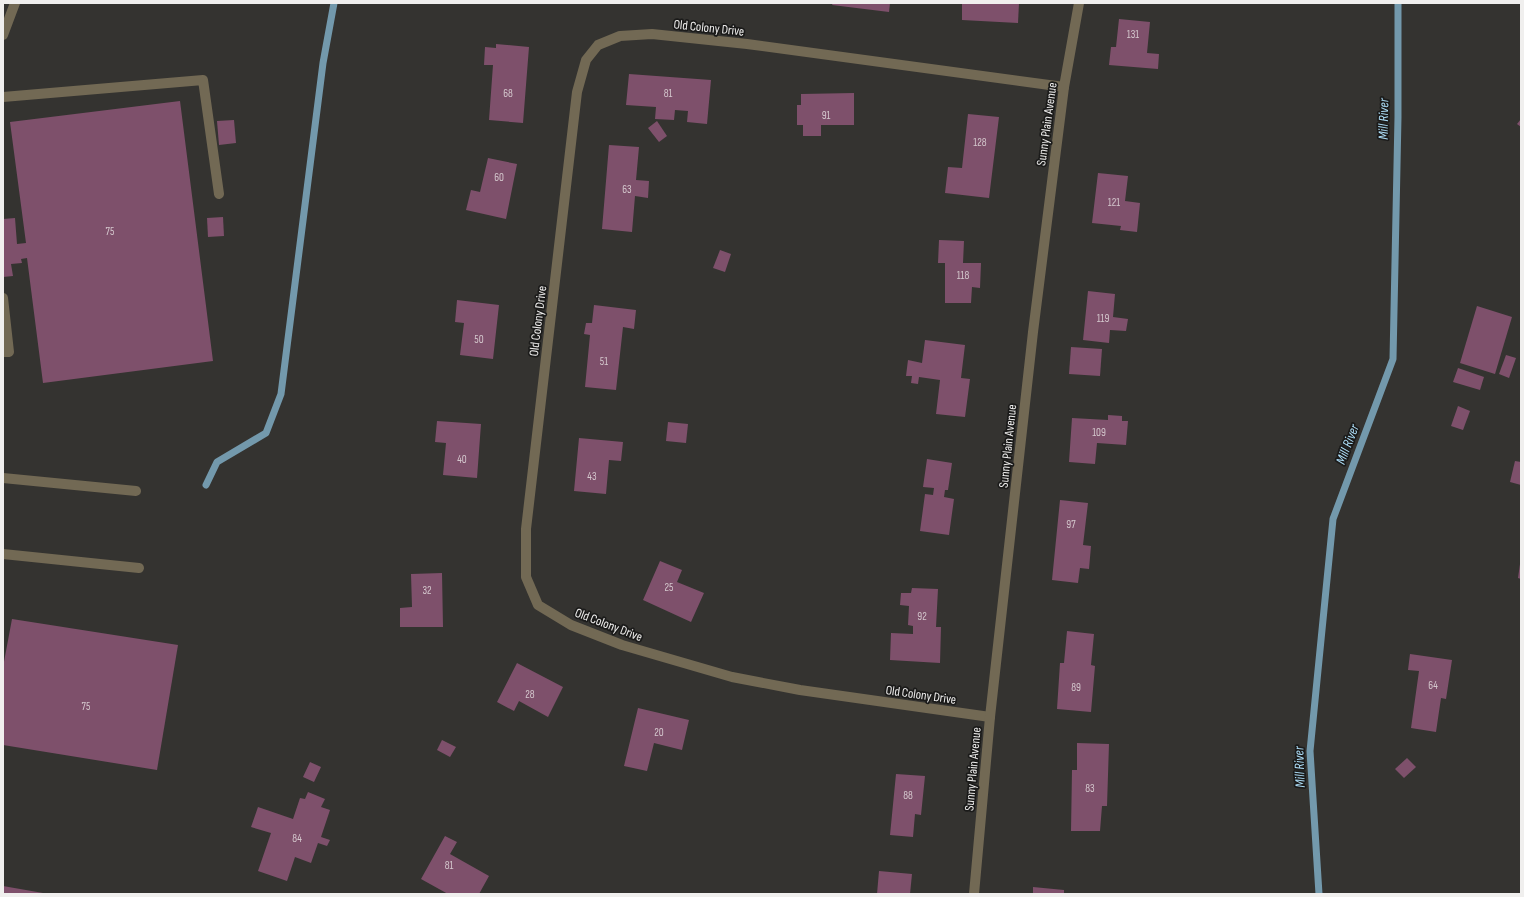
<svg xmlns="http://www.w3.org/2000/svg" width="1524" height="897" font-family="'Sofia Sans Condensed',sans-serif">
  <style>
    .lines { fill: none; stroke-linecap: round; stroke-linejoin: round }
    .stream { stroke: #7399ac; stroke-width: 7 }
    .building { fill: #7e506b }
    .service { stroke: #726954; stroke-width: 10 }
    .minor { stroke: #726954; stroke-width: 10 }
    .labels { text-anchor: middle; stroke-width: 3.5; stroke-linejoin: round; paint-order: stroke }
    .number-label { font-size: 11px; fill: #d4c7cd }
    .street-label { font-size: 13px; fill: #f0efee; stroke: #1b1b1a }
    .water-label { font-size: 14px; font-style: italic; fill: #adddf7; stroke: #1b1b1a }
  </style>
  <rect width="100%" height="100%" fill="#343330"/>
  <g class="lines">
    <g class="stream">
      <polyline points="206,485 217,462 266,433 281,394 323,63 334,3"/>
      <polyline points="1319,894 1310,751 1333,519 1393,359 1398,117 1398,3"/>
    </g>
  </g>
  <g class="building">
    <polygon points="833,3 890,3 889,12 832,5"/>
    <polygon points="962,3 1019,3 1018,23 962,20"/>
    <polygon points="1119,19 1150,22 1147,53 1159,54 1158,69 1109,65 1111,47 1116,47"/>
    <polygon points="496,44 529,47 523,123 489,120 493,65 484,65 485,47 496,48"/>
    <polygon points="629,74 711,80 707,124 687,122 688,111 675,110 674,120 655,119 656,107 626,105"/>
    <polygon points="854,93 854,125 821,125 821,136 803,136 803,125 797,125 797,105 801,105 801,94"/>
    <polygon points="180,101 213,361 43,383 27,258 21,259 22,263 11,264 13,276 3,277 3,219 15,218 17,244 26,243 10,122"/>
    <polygon points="968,114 999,117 989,198 945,193 948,167 962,168"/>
    <polygon points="1521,119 1521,127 1517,124"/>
    <polygon points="234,120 236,143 219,145 217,121"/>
    <polygon points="657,121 667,136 659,142 648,128"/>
    <polygon points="609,145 639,147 636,180 649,181 648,198 635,196 632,232 602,229"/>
    <polygon points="488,158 517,164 506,219 466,210 471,190 480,192"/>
    <polygon points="1098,173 1128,176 1125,201 1140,203 1137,232 1120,230 1121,226 1092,223"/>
    <polygon points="223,217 224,236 208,237 207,218"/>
    <polygon points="939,240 964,241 963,263 981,263 980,288 972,287 971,303 945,303 945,263 938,263"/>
    <polygon points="720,250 731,254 725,272 713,268"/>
    <polygon points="1088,291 1115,294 1113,317 1128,319 1126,331 1110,330 1109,343 1083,340"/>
    <polygon points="457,300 499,305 493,359 460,355 464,323 455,322"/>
    <polygon points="594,305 636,310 634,329 623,327 616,390 585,387 590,335 584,334 586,323 592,323"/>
    <polygon points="1477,306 1512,317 1495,374 1460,363"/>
    <polygon points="925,340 965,345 961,378 970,379 965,417 936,414 940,380 919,377 918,384 911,383 912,376 906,376 908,360 922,363"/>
    <polygon points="1071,347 1102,349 1100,376 1069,374"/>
    <polygon points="1506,355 1516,358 1509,378 1499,374"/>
    <polygon points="1458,368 1484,377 1480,390 1453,382"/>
    <polygon points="1458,406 1470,411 1463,430 1451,426"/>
    <polygon points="1108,415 1122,416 1122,421 1128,421 1126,445 1097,443 1095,464 1069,462 1072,418 1108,420"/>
    <polygon points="437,421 481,424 477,478 443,475 446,443 435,442"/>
    <polygon points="668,422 688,424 686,443 666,441"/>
    <polygon points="579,438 623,442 621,461 609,460 606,494 574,491"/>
    <polygon points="927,459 952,463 948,490 945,490 944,497 954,499 949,535 920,531 925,494 933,495 934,488 923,487"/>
    <polygon points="1515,461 1521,462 1521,485 1510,482"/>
    <polygon points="1060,500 1088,503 1083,545 1091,546 1089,569 1080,568 1078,583 1052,580"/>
    <polygon points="660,561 682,570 677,582 704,593 691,622 643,600"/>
    <polygon points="1520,564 1521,564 1521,579 1518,578"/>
    <polygon points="442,573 443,627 400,627 400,608 412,607 411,574"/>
    <polygon points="912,588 938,589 936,627 941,627 940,663 890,660 891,633 913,634 913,626 908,625 909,606 900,605 901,593 911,593"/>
    <polygon points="12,619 178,645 157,770 3,745 3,667"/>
    <polygon points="1067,631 1094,634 1091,665 1095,666 1091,712 1057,709 1060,663 1064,663"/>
    <polygon points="1410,654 1452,660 1446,699 1441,698 1436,732 1411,728 1419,671 1408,670"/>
    <polygon points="517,663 563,687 548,717 519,701 514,711 497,702"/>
    <polygon points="638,708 689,720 682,750 654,743 647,771 624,766"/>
    <polygon points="442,740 456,747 450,757 437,750"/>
    <polygon points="1077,743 1109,744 1107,806 1102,806 1100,831 1071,831 1072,770 1077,770"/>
    <polygon points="1407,758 1416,767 1404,778 1395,769"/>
    <polygon points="310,762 321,767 314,782 303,777"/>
    <polygon points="896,774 925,776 921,815 915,814 913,837 890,835"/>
    <polygon points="308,792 325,799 321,807 330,810 321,837 330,840 327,846 318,843 311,863 295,857 287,881 258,871 271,833 251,827 258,807 293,819 300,798 305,799"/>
    <polygon points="445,836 457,842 450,854 489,876 479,894 448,894 421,879"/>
    <polygon points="879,871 912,874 910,894 877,894"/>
    <polygon points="3,886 43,893 43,894 3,894"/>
    <polygon points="1033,887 1064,890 1064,894 1033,894"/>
  </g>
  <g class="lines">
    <g class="service">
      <polyline points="3,35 15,3"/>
      <polyline points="3,97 203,80 219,194"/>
      <polyline points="3,298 9,352 3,352"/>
      <polyline points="3,478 136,491"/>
      <polyline points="3,554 139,568"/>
    </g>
    <g class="minor">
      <polyline points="990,717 800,690 732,677 622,645 571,625 538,605 526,577 526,529 577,92 586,60 598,45 620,36 652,34 747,44 1064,87"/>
      <polyline points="974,894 990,717 1033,332 1064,87 1079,3"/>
    </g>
  </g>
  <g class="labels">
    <g class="number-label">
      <text x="1133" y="38">131</text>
      <text x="508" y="97">68</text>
      <text x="668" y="97">81</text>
      <text x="826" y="119">91</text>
      <text x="980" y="146">128</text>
      <text x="499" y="181">60</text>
      <text x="627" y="193">63</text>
      <text x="1114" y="206">121</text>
      <text x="110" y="235">75</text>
      <text x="963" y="279">118</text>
      <text x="1103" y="322">119</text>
      <text x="479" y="343">50</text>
      <text x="604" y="365">51</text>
      <text x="1099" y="436">109</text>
      <text x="462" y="463">40</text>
      <text x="592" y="480">43</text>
      <text x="1071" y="528">97</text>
      <text x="669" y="591">25</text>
      <text x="427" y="594">32</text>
      <text x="922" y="620">92</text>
      <text x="1433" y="689">64</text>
      <text x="1076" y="691">89</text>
      <text x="530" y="698">28</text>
      <text x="86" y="710">75</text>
      <text x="659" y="736">20</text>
      <text x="1090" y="792">83</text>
      <text x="908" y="799">88</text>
      <text x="297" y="842">84</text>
      <text x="449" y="869">81</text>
    </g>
    <g class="street-label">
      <text transform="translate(709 27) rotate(6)" y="5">Old Colony Drive</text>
      <text transform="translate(1046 124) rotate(-82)" y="5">Sunny Plain Avenue</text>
      <text transform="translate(537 321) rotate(-83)" y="5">Old Colony Drive</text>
      <text transform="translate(1007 446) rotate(-84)" y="5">Sunny Plain Avenue</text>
      <text transform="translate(609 624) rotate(21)" y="5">Old Colony Drive</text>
      <text transform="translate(921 694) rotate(8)" y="5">Old Colony Drive</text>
      <text transform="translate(972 769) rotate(-85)" y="5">Sunny Plain Avenue</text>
    </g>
    <g class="water-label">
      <text transform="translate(1383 119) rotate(-89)" y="5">Mill River</text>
      <text transform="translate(1347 444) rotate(-69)" y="5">Mill River</text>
      <text transform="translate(1299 767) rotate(-92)" y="5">Mill River</text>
    </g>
  </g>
  <rect width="1524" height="897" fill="none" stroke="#f0efee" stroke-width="8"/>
</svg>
